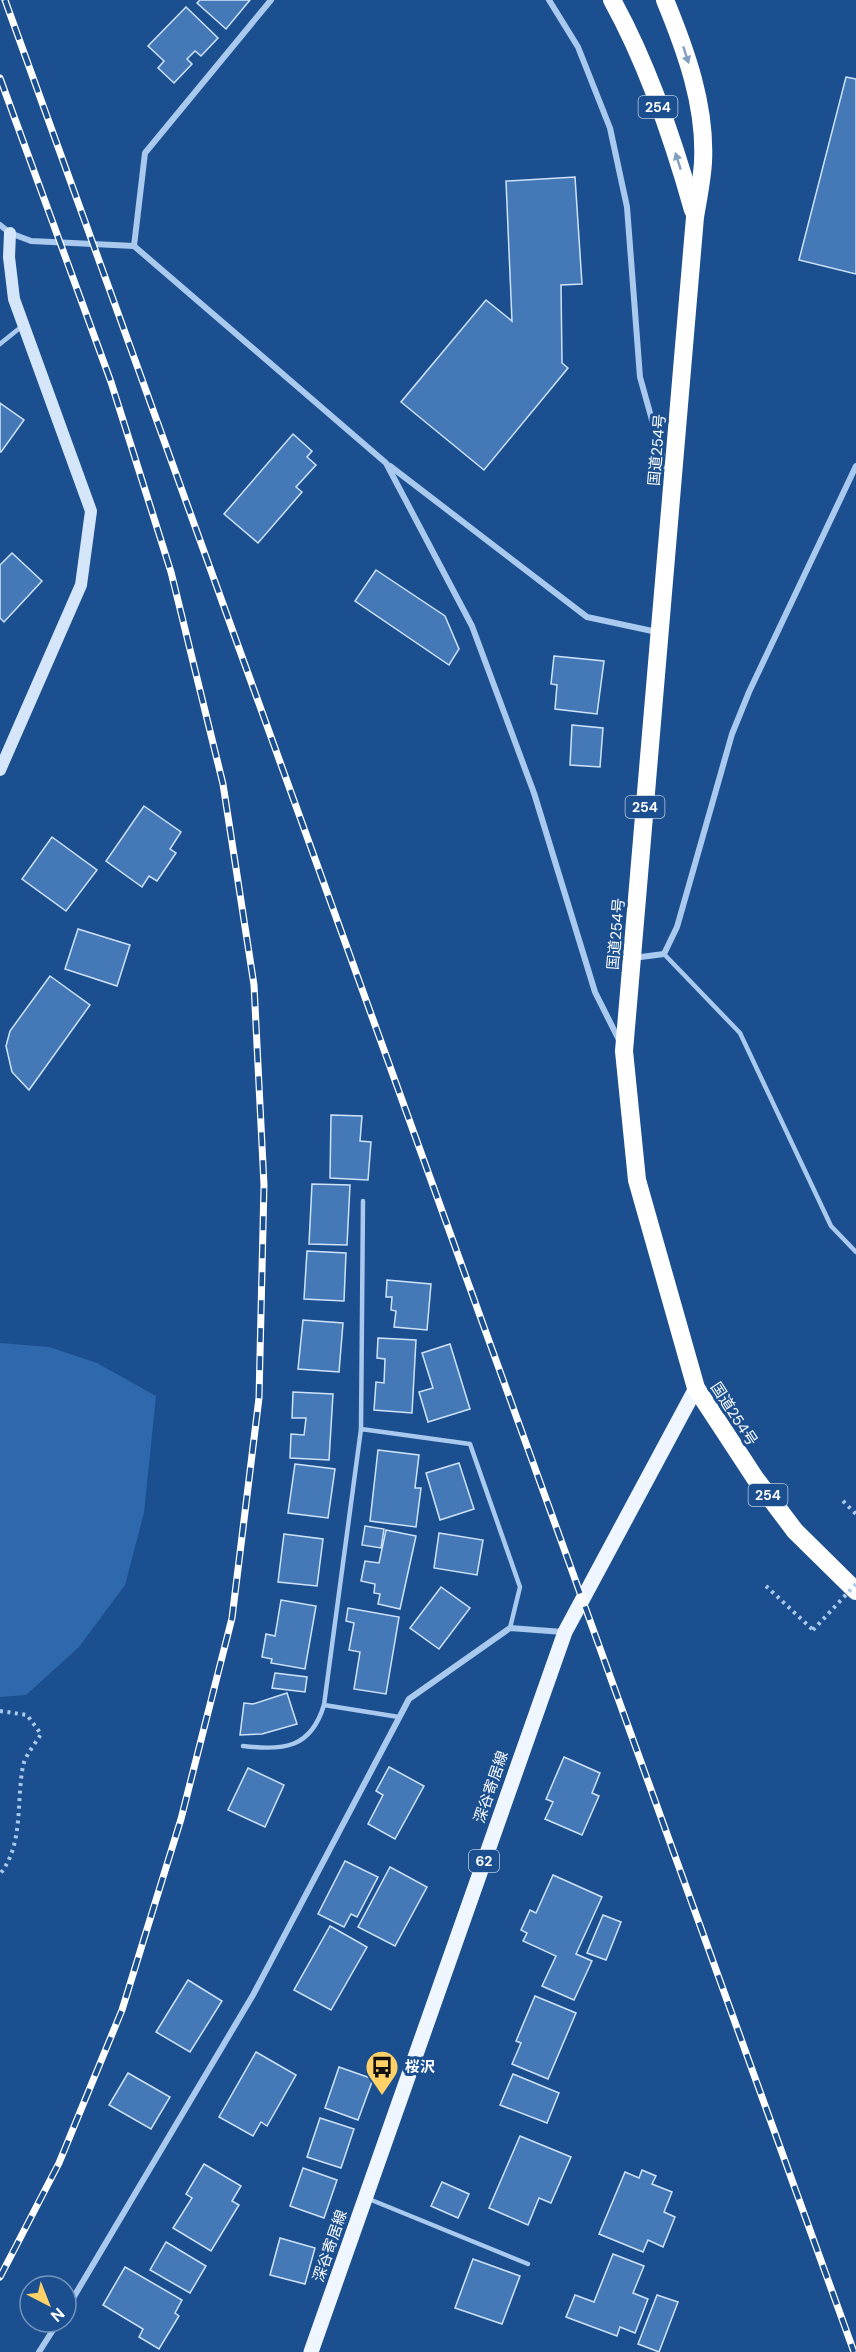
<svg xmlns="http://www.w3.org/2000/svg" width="856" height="2352" font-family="'DM Sans','Noto Sans JP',sans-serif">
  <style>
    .green { fill: #2e69ad }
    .building { fill: #4478b7; stroke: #cfe3fa; stroke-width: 1.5 }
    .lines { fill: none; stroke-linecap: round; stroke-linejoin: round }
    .path { stroke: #a9c9ee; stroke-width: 4; stroke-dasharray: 3 4.5; stroke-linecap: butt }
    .lane { stroke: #a9c9ee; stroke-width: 4.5 }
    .street { stroke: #a9c9ee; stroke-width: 6 }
    .secondary { stroke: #d6e6fa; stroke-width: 12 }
    .primary { stroke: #f0f6ff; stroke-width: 15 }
    .highway { stroke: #fff; stroke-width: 18 }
    .rail-casing { stroke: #fff; stroke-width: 7 }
    .rail { stroke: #1b4f8f; stroke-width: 4.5; stroke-dasharray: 14; stroke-linecap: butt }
    .path-bridge { stroke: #a9c9ee; stroke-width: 4; stroke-dasharray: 3 4.5; stroke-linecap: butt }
    .oneway { fill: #829ec1 }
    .labels { text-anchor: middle; stroke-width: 6; stroke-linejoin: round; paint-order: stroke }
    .shield { fill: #1b4f8f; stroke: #bbcadd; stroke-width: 1.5 }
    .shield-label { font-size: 14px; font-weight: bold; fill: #fff }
    .street-label { font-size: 15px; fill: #fff; stroke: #1b4f8f }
    .poi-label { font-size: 15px; font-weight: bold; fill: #fff; stroke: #1b4f8f; text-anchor: start }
  </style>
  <rect width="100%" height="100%" fill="#1b4f8f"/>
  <polygon class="green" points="0,1343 49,1347 97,1363 156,1396 144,1513 125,1585 79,1647 26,1695 0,1697"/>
  <g class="building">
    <polygon points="200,0 250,0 226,29 197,3"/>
    <polygon points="186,7 218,38 201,56 195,51 187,59 192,64 174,83 158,68 164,61 148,46"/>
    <polygon points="846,77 856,79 856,274 799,260"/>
    <polygon points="575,177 582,284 561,285 562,363 568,368 484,470 401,402 486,300 512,321 506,181"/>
    <polygon points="0,403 24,420 1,452 0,452"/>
    <polygon points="293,434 312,451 307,457 316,465 296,487 302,492 258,543 224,514"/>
    <polygon points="12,553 42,581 4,622 0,618 0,565"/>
    <polygon points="376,570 445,616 459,649 449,665 355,601"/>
    <polygon points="554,656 604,661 597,714 555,709 557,685 551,684"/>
    <polygon points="572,725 603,728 600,767 570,765"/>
    <polygon points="144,806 181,832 170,849 176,853 157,881 149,876 142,887 106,861"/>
    <polygon points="52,837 97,870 66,911 22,879"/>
    <polygon points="78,929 130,945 117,986 65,969"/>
    <polygon points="50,976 90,1005 29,1090 12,1072 6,1046 10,1031"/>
    <polygon points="331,1115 362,1116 360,1141 371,1142 368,1180 330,1178"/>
    <polygon points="312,1184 350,1185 347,1245 309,1244"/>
    <polygon points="307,1251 346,1253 344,1301 304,1299"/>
    <polygon points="387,1280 431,1284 427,1330 394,1327 396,1311 391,1310 392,1297 386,1297"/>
    <polygon points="303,1320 343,1323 339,1372 298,1369"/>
    <polygon points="378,1338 416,1340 412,1413 374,1410 376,1382 384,1383 385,1359 377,1358"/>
    <polygon points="450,1344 470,1409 428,1422 419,1392 433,1388 422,1353"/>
    <polygon points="293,1392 333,1394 329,1460 290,1458 291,1434 304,1435 306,1418 292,1418"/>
    <polygon points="378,1450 419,1455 415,1488 421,1488 416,1527 370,1521"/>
    <polygon points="459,1463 474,1509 440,1520 426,1473"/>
    <polygon points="295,1464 335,1469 328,1518 288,1513"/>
    <polygon points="365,1526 384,1529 381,1548 362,1545"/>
    <polygon points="386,1530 416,1536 400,1609 378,1604 380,1594 374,1593 375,1584 361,1581 365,1561 379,1563"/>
    <polygon points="439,1533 483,1540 477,1575 434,1568"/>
    <polygon points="284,1534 323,1539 317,1586 278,1582"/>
    <polygon points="441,1587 470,1608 439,1649 410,1628"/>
    <polygon points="281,1600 316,1606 305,1669 271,1663 272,1659 262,1657 266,1634 275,1636"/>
    <polygon points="348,1608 399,1617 386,1694 354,1689 360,1652 349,1650 354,1623 346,1621"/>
    <polygon points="275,1673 307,1677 305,1692 272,1688"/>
    <polygon points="287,1693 297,1724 262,1734 240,1735 244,1703 253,1704"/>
    <polygon points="564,1757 600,1773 592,1793 599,1796 582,1835 545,1819 553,1802 546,1799"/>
    <polygon points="389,1767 424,1786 395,1839 368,1824 383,1795 376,1791"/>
    <polygon points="248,1768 284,1785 265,1827 228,1810"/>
    <polygon points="345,1861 378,1877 357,1917 351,1914 344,1927 318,1914"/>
    <polygon points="390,1867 427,1887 395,1946 358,1927"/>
    <polygon points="553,1875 602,1897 576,1954 592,1961 574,2000 542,1986 556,1956 523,1941 527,1933 521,1930 530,1910 536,1913"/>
    <polygon points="603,1915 621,1922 606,1960 587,1953"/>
    <polygon points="330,1926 367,1947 331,2010 294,1990"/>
    <polygon points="188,1980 222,2001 190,2052 156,2032"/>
    <polygon points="535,1996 576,2013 548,2079 512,2064 521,2043 516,2041"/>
    <polygon points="256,2052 296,2075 267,2126 261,2122 253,2136 219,2117"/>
    <polygon points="339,2067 373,2079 358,2120 325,2108"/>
    <polygon points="128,2073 170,2097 151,2129 109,2105"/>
    <polygon points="513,2074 559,2093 547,2123 500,2105"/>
    <polygon points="320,2118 354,2129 341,2168 307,2157"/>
    <polygon points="520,2136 571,2157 551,2203 539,2198 528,2225 489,2208"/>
    <polygon points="204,2164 241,2186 232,2201 239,2205 211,2251 173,2228 192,2198 186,2194"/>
    <polygon points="303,2168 337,2180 324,2218 290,2206"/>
    <polygon points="642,2170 656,2176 652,2184 672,2192 664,2212 675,2217 663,2247 648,2240 643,2252 599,2234 625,2172 639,2178"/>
    <polygon points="442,2182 469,2194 458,2218 431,2206"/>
    <polygon points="280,2238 315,2248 305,2284 270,2275"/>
    <polygon points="166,2242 206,2266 190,2293 150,2270"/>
    <polygon points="613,2254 644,2266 633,2293 648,2299 635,2333 620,2327 617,2336 566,2317 575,2295 594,2302"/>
    <polygon points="473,2259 520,2276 502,2324 455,2308"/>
    <polygon points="125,2267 182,2300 175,2313 179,2316 159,2349 139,2337 143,2329 103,2305"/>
    <polygon points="657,2295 678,2302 659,2352 638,2344"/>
  </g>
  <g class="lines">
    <g class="path">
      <polyline points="843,1501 856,1514"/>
      <polyline points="766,1586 813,1630"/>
      <path d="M 0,1711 L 27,1715 L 41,1734 C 35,1744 25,1756 23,1766 C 16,1802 24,1844 0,1874"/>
    </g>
    <g class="lane">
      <polyline points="0,344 21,327"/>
      <polyline points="664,954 740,1033 831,1226 856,1252"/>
      <polyline points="361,1429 363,1201"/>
      <polyline points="399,1717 324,1705 361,1429 470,1444 520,1587 510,1628"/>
      <path d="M 243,1746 C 284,1751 311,1748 324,1705"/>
      <polyline points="369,2199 528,2264"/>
    </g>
    <g class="street">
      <polyline points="549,0 578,47 610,128 627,207 640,377 667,474"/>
      <polyline points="0,225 10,233 31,241 134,246 386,463 472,626 534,793 595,992 620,1042"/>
      <polyline points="134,246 145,153 271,0"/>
      <polyline points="390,466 587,617 657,632"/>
      <polyline points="633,958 664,954 677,927 732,734 749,692 856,466"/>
      <polyline points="66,2310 253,1995 409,1699 510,1628 563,1632"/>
      <polyline points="39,2352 58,2322"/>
    </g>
    <polyline class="secondary" points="0,770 81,585 91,511 14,299 9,257 10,233"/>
    <polyline class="primary" points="311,2352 565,1632 696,1388"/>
    <g class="highway">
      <path d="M 612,0 C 648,65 673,139 693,210"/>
      <path d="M 665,0 C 686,51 706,106 703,162 C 702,180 698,199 695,217 L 624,1051 L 637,1180 L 696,1388 L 755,1478 L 795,1531 L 856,1591"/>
    </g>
    <defs>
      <g id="rail">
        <polyline points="5,0 854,2352"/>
        <polyline points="0,78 111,382 171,572 223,784 254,985 264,1185 259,1398 232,1618 181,1819 122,2010 59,2163 0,2277"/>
      </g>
    </defs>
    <use href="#rail" class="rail-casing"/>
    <use href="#rail" class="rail"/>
    <polyline class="path-bridge" points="813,1630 856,1584"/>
  </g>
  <defs><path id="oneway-solid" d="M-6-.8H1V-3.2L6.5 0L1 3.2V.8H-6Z" transform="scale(1.5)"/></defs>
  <g class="oneway">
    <use href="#oneway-solid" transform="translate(686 55) rotate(72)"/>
    <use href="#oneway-solid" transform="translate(678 161) rotate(-108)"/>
  </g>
  <defs>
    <symbol id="bus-pin" viewBox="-11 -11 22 30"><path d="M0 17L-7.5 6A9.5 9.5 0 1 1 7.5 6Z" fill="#ffd166" stroke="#1b4f8f"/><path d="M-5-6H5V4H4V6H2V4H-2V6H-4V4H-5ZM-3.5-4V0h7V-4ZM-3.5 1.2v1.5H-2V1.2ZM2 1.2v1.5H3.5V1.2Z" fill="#111"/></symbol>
  </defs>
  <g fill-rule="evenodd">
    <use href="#bus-pin" x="363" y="2048" width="38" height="52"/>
  </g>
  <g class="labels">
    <g class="shield">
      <rect x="638.5" y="96" width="39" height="22" rx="4.5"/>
      <rect x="625.5" y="796" width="39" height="22" rx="4.5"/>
      <rect x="748.5" y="1484" width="39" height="22" rx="4.5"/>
      <rect x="469" y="1850" width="30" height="22" rx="4.5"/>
    </g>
    <g class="shield-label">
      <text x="658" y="112">254</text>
      <text x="645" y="812">254</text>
      <text x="768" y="1500">254</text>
      <text x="484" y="1866">62</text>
    </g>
    <g class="street-label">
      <text transform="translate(657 450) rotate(-85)" y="5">国道254号</text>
      <text transform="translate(616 934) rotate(-85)" y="5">国道254号</text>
      <text transform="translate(734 1414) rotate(57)" y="5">国道254号</text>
      <text transform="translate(491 1787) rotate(-71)" y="5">深谷寄居線</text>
      <text transform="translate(330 2246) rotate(-71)" y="5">深谷寄居線</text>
    </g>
    <g class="poi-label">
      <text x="405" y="2072">桜沢</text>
    </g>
  </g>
  <g transform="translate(48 2304) rotate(138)"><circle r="28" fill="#1b4f8f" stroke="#7695bc" stroke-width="1.5"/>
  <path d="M0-4.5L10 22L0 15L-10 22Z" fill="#ffd166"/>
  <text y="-9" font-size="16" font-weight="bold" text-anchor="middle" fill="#ffffff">N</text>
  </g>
</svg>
